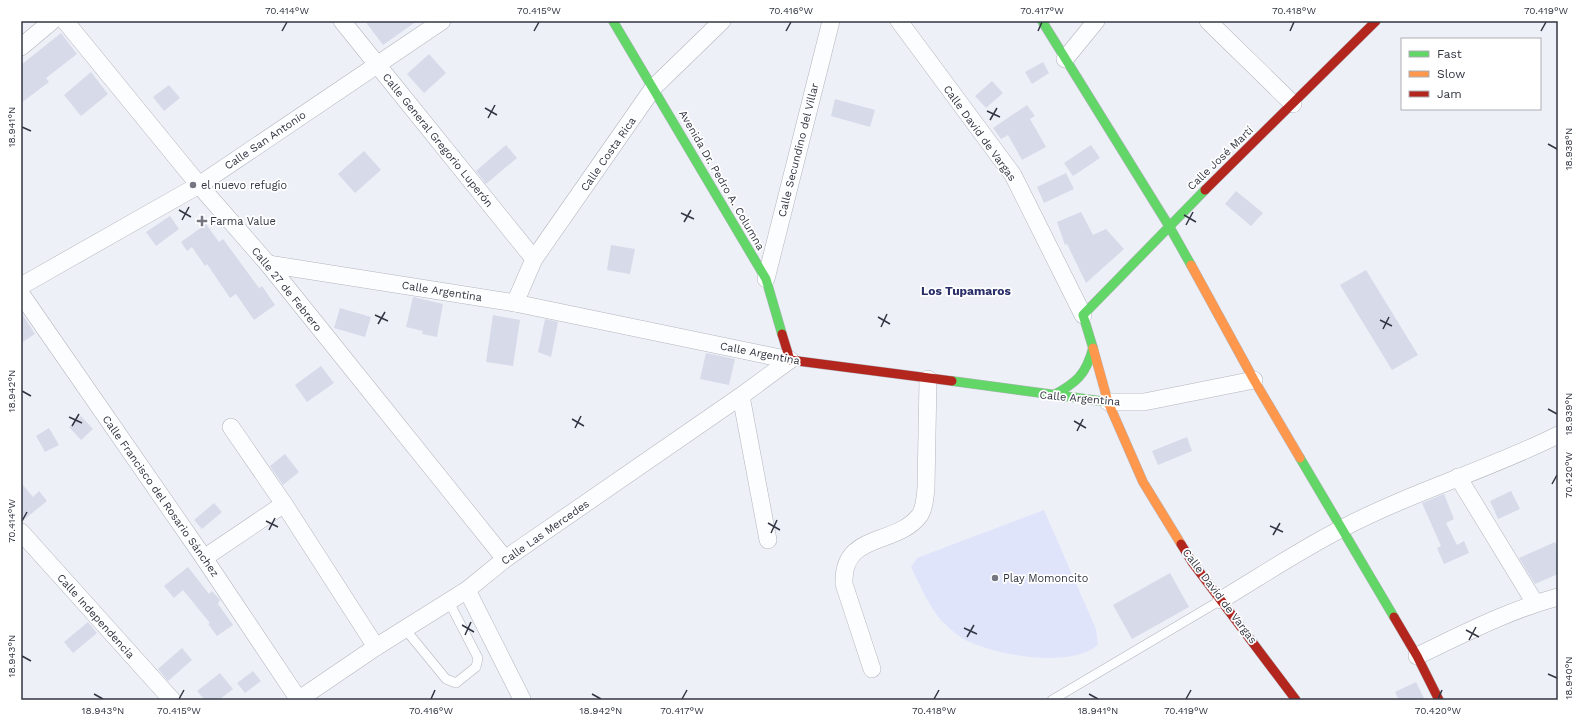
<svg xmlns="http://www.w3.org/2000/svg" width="1579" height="721" font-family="'Work Sans',sans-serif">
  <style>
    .garden { fill: #e0e4fa }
    .building { fill: #d7dae9 }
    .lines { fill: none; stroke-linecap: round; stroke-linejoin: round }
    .lane-casing { stroke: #b3b5be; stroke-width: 10 }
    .street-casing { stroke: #b3b5be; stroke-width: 18 }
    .fast-casing { stroke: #b3b5be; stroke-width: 10 }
    .slow-casing { stroke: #b3b5be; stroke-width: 10 }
    .jam-casing { stroke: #b3b5be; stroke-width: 10 }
    .lane { stroke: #fcfdfe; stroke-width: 9 }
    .street { stroke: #fcfdfe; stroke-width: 17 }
    .fast { stroke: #63d668; stroke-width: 9 }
    .slow { stroke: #ff974d; stroke-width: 9 }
    .jam { stroke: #b3261e; stroke-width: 9 }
    .ticks { fill: none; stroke: #323542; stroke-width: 1.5 }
    .poi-dot { fill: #747682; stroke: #fff; stroke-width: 1.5 }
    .labels { text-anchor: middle; stroke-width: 3.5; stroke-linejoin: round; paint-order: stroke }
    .street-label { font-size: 11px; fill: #323542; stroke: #fff }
    .poi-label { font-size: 11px; fill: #323542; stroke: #fff; text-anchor: start }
    .neighbourhood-label { font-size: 12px; font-weight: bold; fill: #2b2f69; stroke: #fff }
    .neatline { fill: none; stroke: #323542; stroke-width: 1.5 }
    .ticks-label { font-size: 10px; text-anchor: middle; fill: #323542 }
  </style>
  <rect width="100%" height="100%" fill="#eef0f8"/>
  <path class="garden" d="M 1044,510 L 1096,629 L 1098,645 C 1071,668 1003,656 972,643 C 963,640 952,631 945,624 C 933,614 918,582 911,567 L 917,558 Z"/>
  <g class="building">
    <polygon points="365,21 417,21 383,45"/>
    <polygon points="61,33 77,54 46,78 49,82 21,103 21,65"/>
    <polygon points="429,54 446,73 424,93 407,74"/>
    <polygon points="1043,62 1049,73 1032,84 1025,72"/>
    <polygon points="91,72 108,94 81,116 64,95"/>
    <polygon points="992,81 1003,93 986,108 975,96"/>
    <polygon points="169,85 180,98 164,111 153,97"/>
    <polygon points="835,99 875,110 870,127 831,116"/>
    <polygon points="1027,105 1035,116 1030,119 1046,147 1022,160 1008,135 1001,139 993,128"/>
    <polygon points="506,145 517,158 486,184 476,171"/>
    <polygon points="1091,145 1100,158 1073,176 1064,163"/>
    <polygon points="364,151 381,170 355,193 338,174"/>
    <polygon points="1066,173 1074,189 1044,203 1037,187"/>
    <polygon points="1236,191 1263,213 1251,226 1225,204"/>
    <polygon points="1081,212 1093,235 1106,229 1124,249 1086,283 1067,244 1065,245 1057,222"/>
    <polygon points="170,216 179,229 156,246 146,232"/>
    <polygon points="206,224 219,242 223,239 259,288 262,286 275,305 254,320 236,294 230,298 207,264 205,266 192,247 187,251 181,242"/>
    <polygon points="611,245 635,249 630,274 607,270"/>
    <polygon points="1366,270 1418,355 1392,370 1340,285"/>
    <polygon points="413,297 443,304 437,337 422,334 423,331 406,327"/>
    <polygon points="340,308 371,317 365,337 334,328"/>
    <polygon points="21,312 35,334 21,343"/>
    <polygon points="493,315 520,320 513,366 486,362"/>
    <polygon points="545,319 558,322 551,357 538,352"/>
    <polygon points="706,353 735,359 729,385 700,379"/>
    <polygon points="321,366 334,383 307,402 295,385"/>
    <polygon points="81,416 93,429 81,440 69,427"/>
    <polygon points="49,428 59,445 45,452 36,436"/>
    <polygon points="1187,437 1192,451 1158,465 1152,451"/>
    <polygon points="285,454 299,472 283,485 270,466"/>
    <polygon points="21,483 33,497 39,491 47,501 21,522"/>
    <polygon points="1511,491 1520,509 1498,519 1490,501"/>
    <polygon points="1444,494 1454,519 1446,523 1457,545 1464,541 1469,553 1444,564 1437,548 1441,546 1422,503"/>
    <polygon points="214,503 222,512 202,529 194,520"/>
    <polygon points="1555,542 1558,549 1558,574 1535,584 1519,558"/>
    <polygon points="188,567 209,594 212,591 220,600 218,604 233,625 217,636 208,624 210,623 183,590 174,598 164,586"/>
    <polygon points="1170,573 1189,607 1132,639 1113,605"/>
    <polygon points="88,622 97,633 73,653 64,642"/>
    <polygon points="182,648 192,660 168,681 158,669"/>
    <polygon points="253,671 261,681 245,693 237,683"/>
    <polygon points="220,673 233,689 219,700 205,700 197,691"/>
    <polygon points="1416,682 1425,700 1399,700 1395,692"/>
  </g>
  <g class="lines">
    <defs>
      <g id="lane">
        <polyline points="405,629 446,679 456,683 476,667 478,658 449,602"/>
        <polyline points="1052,700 1221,600"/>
      </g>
      <g id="street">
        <polyline points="65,21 199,185 268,264 505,559"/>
        <polyline points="342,21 534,259"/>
        <polyline points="899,21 1013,175 1083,315"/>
        <polyline points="1208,21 1293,104"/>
        <polyline points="21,47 52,21"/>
        <polyline points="1065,59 1096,21"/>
        <polyline points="268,264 515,303 790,360"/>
        <polyline points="766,279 831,21"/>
        <polyline points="21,286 199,185 442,21"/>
        <polyline points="21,294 204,558 299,700"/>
        <polyline points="515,303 534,259 654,87 722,21"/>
        <polyline points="741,396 768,540"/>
        <polyline points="1108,402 1144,402 1254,380"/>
        <polyline points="231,427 284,504 376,647"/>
        <polyline points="1458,477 1535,603"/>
        <polyline points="21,532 172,700"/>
        <polyline points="204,558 284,504"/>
        <polyline points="467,590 522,699"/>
        <path d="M 1221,600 C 1261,576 1300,550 1341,529 C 1411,492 1488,470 1558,435"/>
        <path d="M 1417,656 C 1463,634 1509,610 1558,597"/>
        <path d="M 872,669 L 844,584 C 842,531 896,547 920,515 C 925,507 925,497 926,488 L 928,379"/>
        <polyline points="298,700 376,647 467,590 505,559 741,396 790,360"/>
      </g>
      <g id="fast">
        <polyline points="613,21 766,279 782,334"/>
        <polyline points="1042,21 1169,226 1191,265"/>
        <polyline points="1093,348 1083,315 1205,190"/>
        <polyline points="952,381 1108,402"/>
        <path d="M 1052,396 C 1076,383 1086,375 1093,348"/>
        <polyline points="1300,458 1394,617"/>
      </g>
      <g id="slow">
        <polyline points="1191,265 1254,380 1300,458"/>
        <polyline points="1093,348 1108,402 1143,482 1181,544"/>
      </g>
      <g id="jam">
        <polyline points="1205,190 1376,21"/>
        <polyline points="782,334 790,360 952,381"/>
        <polyline points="1181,544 1192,562 1296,700"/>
        <polyline points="1394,617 1417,656 1439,700"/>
      </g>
    </defs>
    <use href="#lane" class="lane-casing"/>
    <use href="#street" class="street-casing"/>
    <use href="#fast" class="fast-casing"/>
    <use href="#slow" class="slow-casing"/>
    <use href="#jam" class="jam-casing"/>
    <use href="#lane" class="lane"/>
    <use href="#street" class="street"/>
    <use href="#fast" class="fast"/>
    <use href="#slow" class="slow"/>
    <use href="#jam" class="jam"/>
  </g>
  <path class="ticks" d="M 282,31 L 287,22M 534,31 L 539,22M 786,31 L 791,22M 1038,31 L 1042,22M 1290,31 L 1294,22M 1541,31 L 1546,22M 485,108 L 497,115M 987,111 L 1000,117M 488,118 L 495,105M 990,120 L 997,108M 22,127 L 31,131M 1548,144 L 1557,149M 179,210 L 191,217M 681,213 L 694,219M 1184,215 L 1196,222M 182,220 L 189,207M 684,222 L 691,210M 1186,225 L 1193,212M 375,315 L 388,321M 878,317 L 890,324M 1380,320 L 1392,326M 378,324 L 385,312M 881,327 L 887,314M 1383,329 L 1389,317M 22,391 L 31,396M 1548,409 L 1557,414M 69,417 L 82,423M 572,419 L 584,426M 1074,421 L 1086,428M 72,426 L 79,414M 575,428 L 581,416M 1077,431 L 1083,419M 1552,484 L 1557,475M 22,521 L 27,512M 266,521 L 278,527M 768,523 L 780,530M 1270,526 L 1283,532M 269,530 L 275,518M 771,533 L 777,520M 1273,535 L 1280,523M 462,625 L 474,632M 964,628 L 977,634M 1466,630 L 1479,637M 465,635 L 471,622M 967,637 L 974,625M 1469,640 L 1476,627M 22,656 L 31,661M 1548,674 L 1557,678M 94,694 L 103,699M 592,694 L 601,699M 1089,694 L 1098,699M 179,699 L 184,690M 431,699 L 435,690M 682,699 L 687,690M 934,699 L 939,690M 1186,699 L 1191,690M 1438,699 L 1442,690"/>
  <g class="poi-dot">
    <circle cx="193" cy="185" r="4"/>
    <path d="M200 215h4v4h4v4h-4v4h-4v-4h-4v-4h4z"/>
    <circle cx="995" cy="578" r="4"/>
  </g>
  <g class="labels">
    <g class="street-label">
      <text transform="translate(980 133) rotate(54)" y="4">Calle David de Vargas</text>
      <text transform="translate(265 140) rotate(-34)" y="4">Calle San Antonio</text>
      <text transform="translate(438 140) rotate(51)" y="4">Calle General Gregorio Luperón</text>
      <text transform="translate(798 150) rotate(-76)" y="4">Calle Secundino del Villar</text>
      <text transform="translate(608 154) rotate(-55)" y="4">Calle Costa Rica</text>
      <text transform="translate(1220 158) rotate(-44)" y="4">Calle José Martí</text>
      <text transform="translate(722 180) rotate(60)" y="4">Avenida Dr. Pedro A. Columna</text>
      <text transform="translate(287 289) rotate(51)" y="4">Calle 27 de Febrero</text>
      <text transform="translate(442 291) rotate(9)" y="4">Calle Argentina</text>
      <text transform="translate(760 353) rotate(11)" y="4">Calle Argentina</text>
      <text transform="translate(1080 398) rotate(5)" y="4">Calle Argentina</text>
      <text transform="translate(161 496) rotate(55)" y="4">Calle Francisco del Rosario Sánchez</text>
      <text transform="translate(545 532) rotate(-35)" y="4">Calle Las Mercedes</text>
      <text transform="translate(1220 596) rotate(53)" y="4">Calle David de Vargas</text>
      <text transform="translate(96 616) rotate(48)" y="4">Calle Independencia</text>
    </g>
    <g class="poi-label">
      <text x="201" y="189">el nuevo refugio</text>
      <text x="210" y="225">Farma Value</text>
      <text x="1003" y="582">Play Momoncito</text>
    </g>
    <g class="neighbourhood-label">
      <text x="966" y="295">Los Tupamaros</text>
    </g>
  </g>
  <rect width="1579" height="721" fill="none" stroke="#ffffff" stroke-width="44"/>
  <rect x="1401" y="38" width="140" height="72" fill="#ffffff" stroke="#adaeb3"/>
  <rect x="1409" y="51" width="20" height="6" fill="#63d668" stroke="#adaeb3"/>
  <text x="1437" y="58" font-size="12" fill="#323542">Fast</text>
  <rect x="1409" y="71" width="20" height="6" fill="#ff974d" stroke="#adaeb3"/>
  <text x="1437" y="78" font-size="12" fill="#323542">Slow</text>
  <rect x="1409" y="91" width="20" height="6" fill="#b3261e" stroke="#adaeb3"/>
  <text x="1437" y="98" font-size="12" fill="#323542">Jam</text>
  <rect x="22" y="22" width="1535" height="677" class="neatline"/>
  <g class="ticks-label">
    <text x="287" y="14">70.414°W</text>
    <text x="539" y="14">70.415°W</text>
    <text x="791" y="14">70.416°W</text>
    <text x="1042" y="14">70.417°W</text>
    <text x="1294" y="14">70.418°W</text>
    <text x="1546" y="14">70.419°W</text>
    <text transform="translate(11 127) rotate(-90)" y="4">18.941°N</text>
    <text transform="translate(1568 149) rotate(-90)" y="4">18.938°N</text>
    <text transform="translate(11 391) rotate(-90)" y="4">18.942°N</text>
    <text transform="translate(1568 414) rotate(-90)" y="4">18.939°N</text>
    <text transform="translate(1568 475) rotate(-90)" y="4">70.420°W</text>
    <text transform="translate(11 521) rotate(-90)" y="4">70.414°W</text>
    <text transform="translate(11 656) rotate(-90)" y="4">18.943°N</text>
    <text transform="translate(1568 678) rotate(-90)" y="4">18.940°N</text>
    <text x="103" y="714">18.943°N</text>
    <text x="179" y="714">70.415°W</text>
    <text x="431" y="714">70.416°W</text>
    <text x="601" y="714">18.942°N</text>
    <text x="682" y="714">70.417°W</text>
    <text x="934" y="714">70.418°W</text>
    <text x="1098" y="714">18.941°N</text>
    <text x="1186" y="714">70.419°W</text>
    <text x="1438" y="714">70.420°W</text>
  </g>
</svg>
